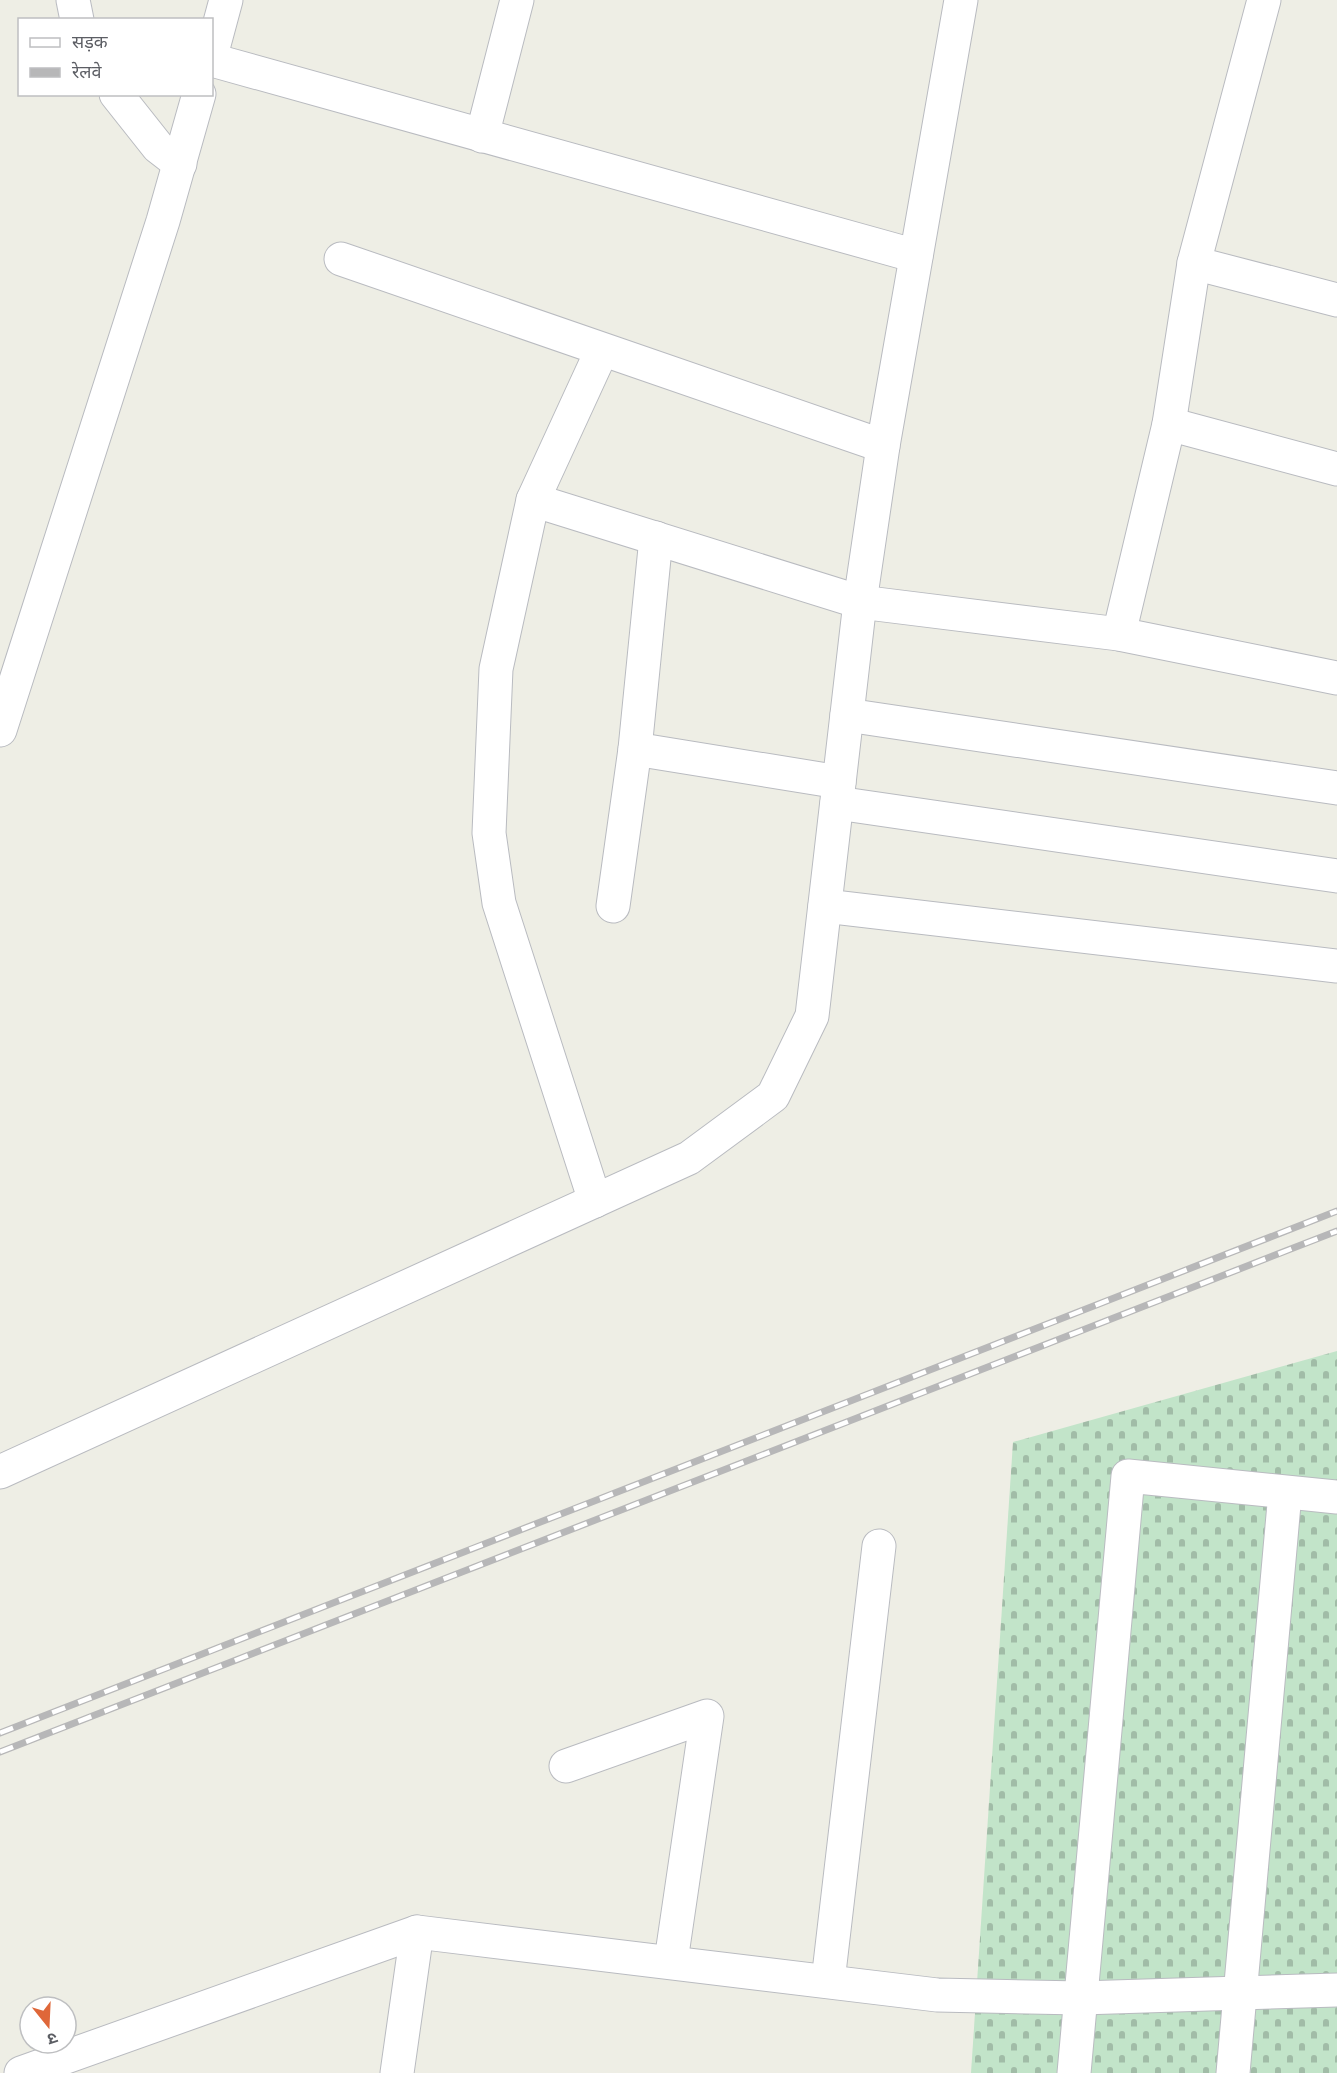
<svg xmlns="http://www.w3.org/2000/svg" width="1337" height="2073" font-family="'Roboto Condensed','Noto Sans Devanagari',sans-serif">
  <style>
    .cemetery { fill: url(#cemetery-stones) }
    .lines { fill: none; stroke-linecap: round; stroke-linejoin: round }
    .minor-casing { stroke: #b9bbc0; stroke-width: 35 }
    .minor { stroke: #fff; stroke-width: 33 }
    .rail-casing { stroke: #b7b7b8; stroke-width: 7 }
    .rail { stroke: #fff; stroke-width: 4.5; stroke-dasharray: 14; stroke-linecap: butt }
  </style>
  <defs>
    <pattern id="cemetery-stones" width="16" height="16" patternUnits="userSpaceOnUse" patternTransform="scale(1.5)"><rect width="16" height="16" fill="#c2e4c9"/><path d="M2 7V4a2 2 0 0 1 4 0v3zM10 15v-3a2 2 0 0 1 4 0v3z" fill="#a1bca7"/></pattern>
  </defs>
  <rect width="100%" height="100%" fill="#eeeee5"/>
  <polygon class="cemetery" points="1337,1351 1337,2073 971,2073 1013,1442"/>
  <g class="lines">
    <defs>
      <g id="minor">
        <polyline points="73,0 77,20"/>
        <polyline points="212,52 226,0"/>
        <polyline points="212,60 916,256"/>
        <polyline points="116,94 158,147 180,164"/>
        <polyline points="482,136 517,0"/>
        <polyline points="341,259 883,446"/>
        <polyline points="1194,263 1337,300"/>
        <polyline points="1169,424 1337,469"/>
        <polyline points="533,500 860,602 1119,634 1337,678"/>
        <polyline points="1119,634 1169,424 1194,263 1264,0"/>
        <polyline points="847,715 1337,788"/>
        <polyline points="0,730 163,221 199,94"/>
        <polyline points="635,749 839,782"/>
        <polyline points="837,803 1337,876"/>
        <polyline points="613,906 635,749 656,538"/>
        <polyline points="825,906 1337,966"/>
        <polyline points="595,1201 499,903 489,833 496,669 533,500 602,350"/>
        <polyline points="0,1472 689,1158 773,1096 812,1016 860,602 883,446 961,0"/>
        <polyline points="566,1766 707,1716 671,1961"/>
        <polyline points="828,1981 879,1546"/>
        <polyline points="21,2073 417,1932 937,1995 1081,1998 1337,1990"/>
        <polyline points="397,2073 417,1932"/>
        <polyline points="1074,2073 1128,1476 1337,1497"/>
        <polyline points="1233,2073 1285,1493"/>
      </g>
    </defs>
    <use href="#minor" class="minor-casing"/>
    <use href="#minor" class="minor"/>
    <defs>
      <g id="rail">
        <polyline points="0,1733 1337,1211"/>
        <polyline points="0,1752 1337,1231"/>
      </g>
    </defs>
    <use href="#rail" class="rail-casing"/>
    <use href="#rail" class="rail"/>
  </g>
  <rect x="18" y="18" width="195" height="78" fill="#ffffff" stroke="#bebfc1" stroke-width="1.5"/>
  <rect x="30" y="38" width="30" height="9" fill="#ffffff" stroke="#bebfc1" stroke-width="1.5"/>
  <text x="72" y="48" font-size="18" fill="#5c5e64">सड़क</text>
  <rect x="30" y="68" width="30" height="9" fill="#b7b7b8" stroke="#bebfc1" stroke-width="1.5"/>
  <text x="72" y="78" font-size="18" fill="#5c5e64">रेलवे</text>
  <g transform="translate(48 2025) rotate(162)"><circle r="28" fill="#ffffff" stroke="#bebfc1" stroke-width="1.5"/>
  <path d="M0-4.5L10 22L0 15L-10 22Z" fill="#df6739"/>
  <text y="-9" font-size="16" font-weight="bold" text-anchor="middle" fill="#5c5e64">उ</text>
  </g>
</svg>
